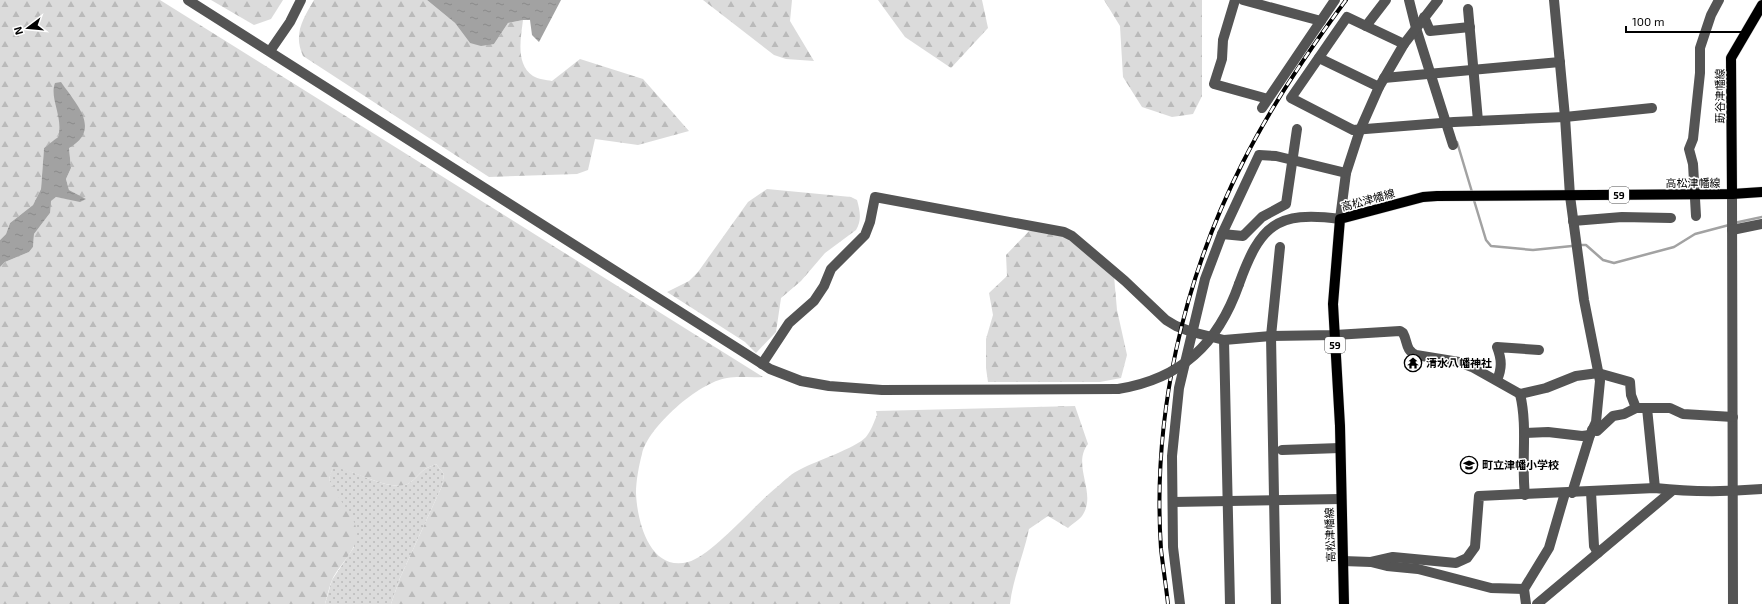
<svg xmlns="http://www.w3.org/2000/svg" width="1762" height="604" font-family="'Exo 2','Noto Sans JP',sans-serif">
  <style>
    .grass { fill: url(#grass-dots) }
    .forest { fill: url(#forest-firs) }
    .water { fill: url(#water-ripples) }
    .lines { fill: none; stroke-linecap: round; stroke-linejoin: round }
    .stream { stroke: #a2a2a2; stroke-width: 2.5 }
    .major-casing { stroke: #dbdbdb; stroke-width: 11 }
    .minor { stroke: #545454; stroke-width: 10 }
    .major { stroke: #000; stroke-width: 10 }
    .rail-casing { stroke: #000; stroke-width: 4 }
    .rail { stroke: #fff; stroke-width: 2.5; stroke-dasharray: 8; stroke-linecap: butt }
    .minor-bridge { stroke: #545454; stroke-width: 10 }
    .labels { text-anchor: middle; stroke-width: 3; stroke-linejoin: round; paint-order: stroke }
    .shield { fill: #fff; stroke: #4c4c4c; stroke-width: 1 }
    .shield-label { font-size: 10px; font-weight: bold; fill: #000 }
    .street-label { font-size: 11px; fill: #000; stroke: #fff }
    .poi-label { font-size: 11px; font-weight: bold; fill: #000; stroke: #fff; text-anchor: start }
  </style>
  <defs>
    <pattern id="grass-dots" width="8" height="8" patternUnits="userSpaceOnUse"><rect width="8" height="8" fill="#dbdbdb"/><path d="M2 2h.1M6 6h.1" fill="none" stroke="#bababa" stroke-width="1.8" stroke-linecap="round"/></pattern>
    <pattern id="forest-firs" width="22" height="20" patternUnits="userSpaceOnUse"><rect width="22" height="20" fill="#dbdbdb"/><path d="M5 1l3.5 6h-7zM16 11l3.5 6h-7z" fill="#bababa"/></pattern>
    <pattern id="water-ripples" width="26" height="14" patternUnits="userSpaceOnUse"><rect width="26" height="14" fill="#a2a2a2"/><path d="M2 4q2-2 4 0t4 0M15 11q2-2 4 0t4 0" fill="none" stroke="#8a8a8a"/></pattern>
  </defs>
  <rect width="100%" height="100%" fill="#fff"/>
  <path class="grass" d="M 436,464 L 444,474 L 442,486 L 400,578 L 391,604 L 325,604 L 332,580 L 354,547 L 329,479 L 333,466 C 353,470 387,490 405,485 C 414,482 418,474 425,469 C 428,467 433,466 436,464 Z"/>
  <g class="forest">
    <path d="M 0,0 L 160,0 L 763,377 C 751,378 738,376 727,378 C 699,382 648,427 642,454 C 639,465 636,481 636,493 C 637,520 649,572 688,562 C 712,556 755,504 777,487 C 785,480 792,473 801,469 C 816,461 856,448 866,437 C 871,431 874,422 877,415 L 876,411 L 1075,406 L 1088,444 C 1071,466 1098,493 1082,516 C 1079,520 1072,524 1068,528 L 1048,516 L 1029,529 C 1024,554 1013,578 1010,604 L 391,604 L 400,578 L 442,486 L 444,474 L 436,464 C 433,466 428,467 425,469 C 418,474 414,482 405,485 C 387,490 353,470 333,467 L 329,479 C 335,495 347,507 354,522 C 365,545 341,561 332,580 C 329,588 327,596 325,604 L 0,604 L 0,267 L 5,262 L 29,252 L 33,247 L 34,234 L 50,213 L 50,201 L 56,197 L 80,201 L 85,199 L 69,190 L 66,179 L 71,168 L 69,148 L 53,89 C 56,100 65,129 57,138 C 53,142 48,145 44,148 L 41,189 L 33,205 L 10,223 L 6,234 L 0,240 Z"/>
    <polygon points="211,0 283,0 271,19 254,25"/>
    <path d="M 314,0 L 427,0 L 455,23 L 470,43 L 494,44 L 508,23 L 523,20 C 521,37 515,64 533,76 C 538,79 546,80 552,81 L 580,59 L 643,79 L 689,131 L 638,145 L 595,139 L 588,170 L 577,174 L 489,177 L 303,56 C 293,34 303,19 314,0 Z"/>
    <polygon points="703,0 792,0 790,21 814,61 786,59 774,55"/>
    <polygon points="878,0 982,0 988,28 951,68 905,37"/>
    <polygon points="1104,0 1202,0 1202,96 1193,114 1172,117 1142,107 1123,77 1120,26"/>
    <path d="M 767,189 L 851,197 L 857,200 C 860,211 862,220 856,230 L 825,253 L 801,281 L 781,298 L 776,332 L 756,353 L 745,342 L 667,292 L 689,281 L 698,272 L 748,202 Z"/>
    <polygon points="1031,229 1064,235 1114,276 1117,310 1127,355 1121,378 1100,382 988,382 986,368 986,339 993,315 989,293 1007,276 1006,255"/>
  </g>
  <g class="water">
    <polygon points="427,0 561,0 539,42 532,35 530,20 523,20 508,23 494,44 481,46 470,43 455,23"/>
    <path d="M 61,82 C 76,104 102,129 69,148 L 71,168 L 66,179 L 69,190 L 86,199 L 80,202 L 56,197 L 51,201 L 50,213 L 34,234 L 33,247 L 29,252 L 5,262 L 0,267 L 0,240 L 6,234 L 10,223 L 33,205 L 41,189 L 44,148 L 58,137 C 64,118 49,98 55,83 Z"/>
  </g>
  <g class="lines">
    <g class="stream">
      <polyline points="1457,142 1472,192"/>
      <polyline points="1473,197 1486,240 1491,246 1533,250 1572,246"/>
      <polyline points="1734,223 1762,217"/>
      <polyline points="1581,245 1586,245 1603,260 1614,263 1674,247 1695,234 1729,225"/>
    </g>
    <defs>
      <g id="major">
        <polyline points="1732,194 1731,58 1762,5"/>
        <polyline points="1344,604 1340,426 1333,304 1340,219 1423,197 1437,196 1732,194 1762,192"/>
      </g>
    </defs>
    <use href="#major" class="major-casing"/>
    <g class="minor">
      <polyline points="188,0 770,369 801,381 829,386 882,390 1118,389"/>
      <polyline points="1235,0 1223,40 1222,59 1214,84 1268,99"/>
      <polyline points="1243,0 1321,21"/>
      <polyline points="1409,0 1416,28 1453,145"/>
      <polyline points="1554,0 1565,117 1570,196 1584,300 1600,381 1596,422 1590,435 1572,493"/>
      <polyline points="1468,9 1478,121"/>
      <polyline points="1424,17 1430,31 1470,27"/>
      <polyline points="1366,26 1386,0"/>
      <polyline points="1404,44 1347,17 1291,98 1353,130 1454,122 1565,117 1652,108"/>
      <polyline points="270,51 290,22 301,0"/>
      <polyline points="1319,58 1379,87"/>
      <polyline points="1384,78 1560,62"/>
      <polyline points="1262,108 1335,0"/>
      <polyline points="1732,194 1733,604"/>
      <polyline points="1696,216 1693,164 1689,149 1693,139 1700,73 1700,48 1711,15 1719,0"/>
      <polyline points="1573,221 1622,217 1671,218"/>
      <polyline points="1732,230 1762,224"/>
      <polyline points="1222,234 1243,236 1262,217 1286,204 1297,129"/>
      <path d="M 1239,284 C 1260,226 1276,210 1340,219 L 1346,173 L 1360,130 L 1379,87 L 1404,44 L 1438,0"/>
      <polyline points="1224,340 1230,604"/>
      <path d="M 762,364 L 789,323 L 814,301 L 824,286 L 831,269 L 865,235 L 870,222 L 875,197 L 1064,232 L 1072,236 L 1125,281 L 1166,320 L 1176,326 L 1192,332 L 1224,340 L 1271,336 L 1335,335 L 1400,331 L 1403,333 C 1408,342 1405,350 1416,355 L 1459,362 L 1472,367 L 1520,394 L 1546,388 L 1576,376 L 1598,373 L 1630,382 L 1631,395 L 1636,408"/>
      <path d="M 1497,380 C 1502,368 1502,360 1497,347 L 1539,350"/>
      <path d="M 1520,394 C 1528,427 1521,461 1525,495"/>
      <polyline points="1647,408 1655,488"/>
      <polyline points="1592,430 1597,431 1613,416 1624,414 1636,408 1670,408 1683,414 1733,417"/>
      <polyline points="1525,433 1548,432 1582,436 1590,435"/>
      <polyline points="1282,450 1340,448"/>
      <polyline points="1591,492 1594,546 1598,553"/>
      <polyline points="1173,502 1341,499"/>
      <polyline points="1343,561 1371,562 1387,566 1418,569 1491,588 1524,589"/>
      <path d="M 1371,562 L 1393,557 L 1456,563 L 1467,558 L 1475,547 L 1479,496 L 1655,488 C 1690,492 1726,492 1762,489"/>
      <polyline points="1180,604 1173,547 1172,456 1179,388 1205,279 1222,234 1259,155 1276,156 1346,173"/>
      <polyline points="1276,604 1271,336 1280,247"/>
      <polyline points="1526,604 1524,589 1549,548 1565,493"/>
      <polyline points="1537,604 1673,490"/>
    </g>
    <use href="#major" class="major"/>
    <defs>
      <path id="rail" d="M 1168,604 C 1166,586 1163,567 1161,549 C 1152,416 1183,280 1243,162 C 1271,106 1309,50 1346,0"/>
    </defs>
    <use href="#rail" class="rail-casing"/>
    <use href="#rail" class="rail"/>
    <path class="minor-bridge" d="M 1118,389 C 1181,379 1218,344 1239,284"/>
  </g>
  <defs>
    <symbol id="temple-ring" viewBox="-11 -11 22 22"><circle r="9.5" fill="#fff" stroke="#000" stroke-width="1.5"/><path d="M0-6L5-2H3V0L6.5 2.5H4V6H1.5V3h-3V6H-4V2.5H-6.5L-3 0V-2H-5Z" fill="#000"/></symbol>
    <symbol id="school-ring" viewBox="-11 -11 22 22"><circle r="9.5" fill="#fff" stroke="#000" stroke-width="1.5"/><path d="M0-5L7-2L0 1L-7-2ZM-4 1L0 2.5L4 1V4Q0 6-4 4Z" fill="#000"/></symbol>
  </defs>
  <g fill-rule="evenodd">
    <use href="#temple-ring" x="1403" y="353" width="20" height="20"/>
    <use href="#school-ring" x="1459" y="455" width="20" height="20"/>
  </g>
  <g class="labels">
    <g class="shield">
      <rect x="1609" y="187" width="20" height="16" rx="3"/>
      <rect x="1325" y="337" width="20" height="16" rx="3"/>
    </g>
    <g class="shield-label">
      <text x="1619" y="199">59</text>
      <text x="1335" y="349">59</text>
    </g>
    <g class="street-label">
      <text transform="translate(1720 96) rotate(-90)" y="4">莇谷津幡線</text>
      <text x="1693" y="187">高松津幡線</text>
      <text transform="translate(1368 200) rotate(-15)" y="4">高松津幡線</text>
      <text transform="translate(1330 535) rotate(-92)" y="4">高松津幡線</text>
    </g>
    <g class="poi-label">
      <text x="1426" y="367">清水八幡神社</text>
      <text x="1482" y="469">町立津幡小学校</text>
    </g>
  </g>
  <g transform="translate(28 28) rotate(254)" stroke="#ffffff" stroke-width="3" paint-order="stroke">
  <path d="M0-3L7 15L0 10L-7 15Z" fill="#000000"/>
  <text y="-6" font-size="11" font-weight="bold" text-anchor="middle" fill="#000000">N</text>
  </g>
  <path d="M1626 26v6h122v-6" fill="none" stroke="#000000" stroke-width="2"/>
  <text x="1632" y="26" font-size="12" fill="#000000" stroke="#ffffff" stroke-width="3" paint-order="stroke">100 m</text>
</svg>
